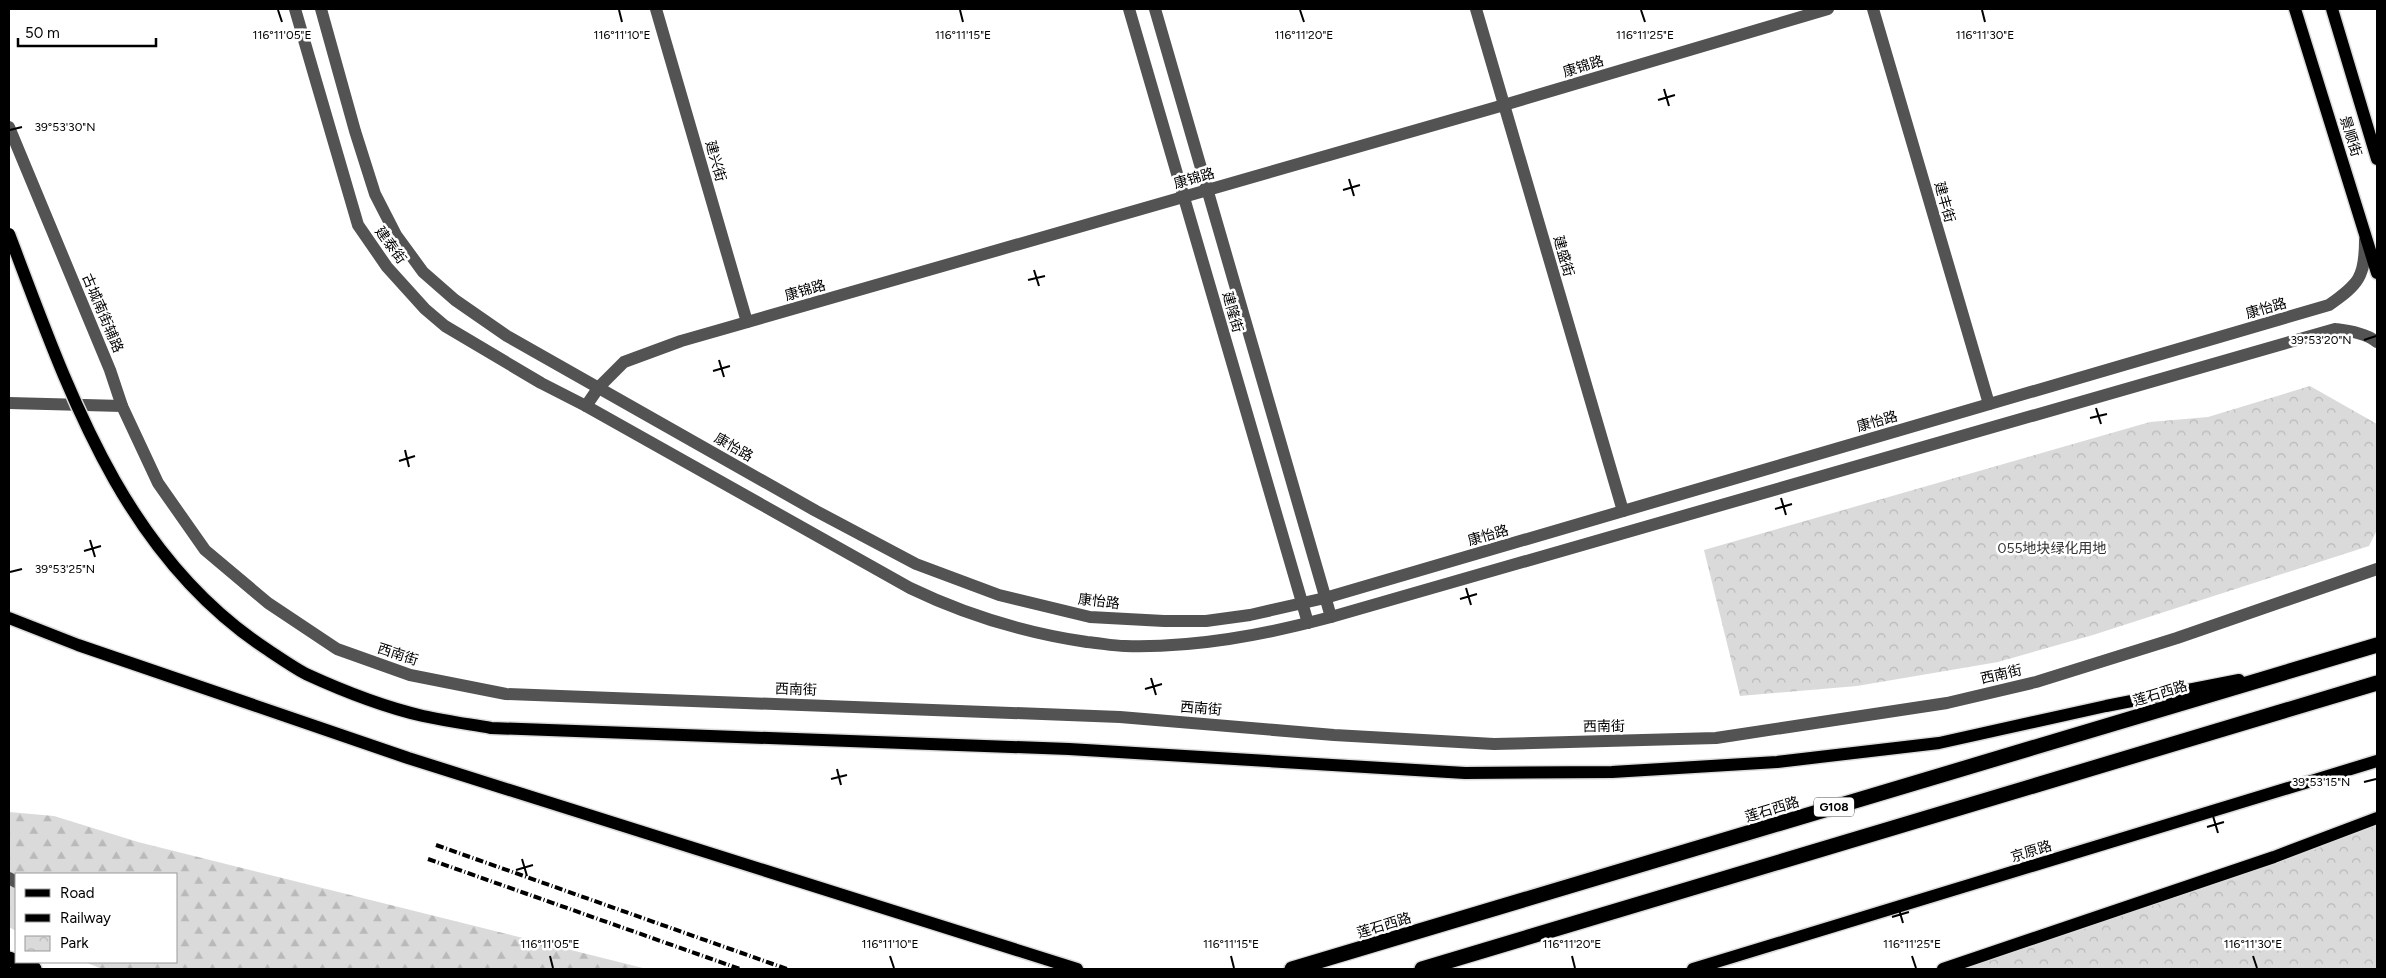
<svg xmlns="http://www.w3.org/2000/svg" width="2386" height="978" font-family="Figtree,'Noto Sans SC',sans-serif">
  <style>
    .forest { fill: url(#forest-firs) }
    .park { fill: url(#park-crowns) }
    .lines { fill: none; stroke-linecap: round; stroke-linejoin: round }
    .major-casing { stroke: #dbdbdb; stroke-width: 15 }
    .highway-casing { stroke: #dbdbdb; stroke-width: 18 }
    .minor { stroke: #535353; stroke-width: 12 }
    .major { stroke: #000; stroke-width: 12 }
    .highway { stroke: #000; stroke-width: 15 }
    .rail { stroke: #000; stroke-width: 4; stroke-dasharray: 8 2.5 1 2.5; stroke-linecap: butt }
    .major-bridge-casing { stroke: #dbdbdb; stroke-width: 15; stroke-linecap: butt }
    .major-bridge { stroke: #000; stroke-width: 12 }
    .ticks { fill: none; stroke: #000; stroke-width: 2 }
    .labels { text-anchor: middle; stroke-width: 5; stroke-linejoin: round; paint-order: stroke }
    .shield { fill: #fff; stroke: #4c4c4c; stroke-width: 1 }
    .shield-label { font-size: 12px; font-weight: bold; fill: #000 }
    .street-label { font-size: 14px; fill: #000; stroke: #fff }
    .park-label { font-size: 14px; fill: #313131; stroke: #fff }
    .ticks-label { font-size: 12px; text-anchor: middle; fill: #000; stroke: #fff; stroke-width: 5; stroke-linejoin: round; paint-order: stroke }
  </style>
  <defs>
    <pattern id="forest-firs" width="22" height="20" patternUnits="userSpaceOnUse" patternTransform="scale(1.25)"><rect width="22" height="20" fill="#dadada"/><path d="M5 1l3.5 6h-7zM16 11l3.5 6h-7z" fill="#b9b9b9"/></pattern>
    <pattern id="park-crowns" width="20" height="18" patternUnits="userSpaceOnUse" patternTransform="scale(1.25)"><rect width="20" height="18" fill="#dadada"/><path d="M2 6a3 3 0 1 1 6 0M12 15a3 3 0 1 1 6 0" fill="none" stroke="#b9b9b9"/></pattern>
  </defs>
  <rect width="100%" height="100%" fill="#fff"/>
  <polygon class="forest" points="9,812 54,816 138,842 647,969 102,969 85,962 176,962 176,874 16,874 16,931 9,927"/>
  <g class="park">
    <polygon points="2310,386 2377,424 2377,530 2369,546 2093,635 1998,662 1857,686 1740,696 1704,550 2150,422 2208,417"/>
    <polygon points="2377,822 2377,969 1951,969 2091,911"/>
  </g>
  <g class="lines">
    <defs>
      <g id="major">
        <polyline points="2295,9 2377,273"/>
        <polyline points="2332,9 2377,159"/>
        <polyline points="9,618 78,645 408,758 1077,969"/>
        <polyline points="1465,773 1612,772 1777,762 1939,743 2106,706 2239,680"/>
        <polyline points="1693,969 2377,761"/>
        <polyline points="1943,969 2274,857 2377,818"/>
      </g>
      <g id="highway">
        <polyline points="9,959 34,969"/>
        <polyline points="1292,969 2377,645"/>
        <polyline points="1422,969 2377,683"/>
      </g>
    </defs>
    <use href="#major" class="major-casing"/>
    <use href="#highway" class="highway-casing"/>
    <g class="minor">
      <path d="M 295,9 L 358,225 L 387,267 L 425,309 L 445,326 L 541,383 L 586,406 L 910,588 C 966,615 1026,633 1087,642 C 1100,643 1113,646 1125,646 C 1195,648 1263,635 1331,617 L 2335,329 C 2349,331 2366,333 2377,342"/>
      <path d="M 321,9 L 355,131 L 375,194 L 396,235 L 423,272 L 455,300 L 507,336 L 816,511 L 916,564 L 999,595 L 1090,617 L 1164,621 L 1206,621 L 1250,615 L 1325,598 L 2329,305 C 2359,284 2365,277 2365,240"/>
      <polyline points="656,9 747,322"/>
      <polyline points="1129,9 1308,623"/>
      <polyline points="1155,9 1331,617"/>
      <polyline points="1476,9 1623,511"/>
      <polyline points="1873,9 1989,404"/>
      <polyline points="9,127 110,370 122,406 158,483 205,550 268,603 337,649 410,675 506,694 1120,717 1334,735 1494,744 1716,738 1947,703 2036,682 2177,638 2377,569"/>
      <polyline points="9,403 122,406"/>
      <polyline points="586,406 599,387 624,362 681,341 1504,105 1828,9"/>
      <polyline points="9,878 16,882"/>
    </g>
    <use href="#major" class="major"/>
    <use href="#highway" class="highway"/>
    <g class="rail">
      <polyline points="436,845 787,969"/>
      <polyline points="428,859 740,969"/>
    </g>
    <defs>
      <path id="major-bridge" d="M 9,234 C 68,389 122,555 268,650 C 280,658 293,667 306,674 C 343,691 384,707 423,716 C 446,721 468,724 491,728 L 1069,749 L 1465,773"/>
    </defs>
    <use href="#major-bridge" class="major-bridge-casing"/>
    <use href="#major-bridge" class="major-bridge"/>
  </g>
  <path class="ticks" d="M 278,10 L 282,22M 619,10 L 622,22M 960,10 L 963,22M 1300,10 L 1304,22M 1641,10 L 1645,22M 1982,10 L 1985,22M 1664,89 L 1669,106M 1658,100 L 1675,95M 10,130 L 22,127M 1349,179 L 1354,196M 1343,190 L 1360,185M 1034,270 L 1039,286M 1028,280 L 1045,276M 2364,340 L 2376,336M 719,360 L 724,377M 713,371 L 730,366M 2096,408 L 2101,424M 2090,418 L 2107,414M 405,450 L 409,467M 399,461 L 415,456M 1781,498 L 1786,515M 1775,509 L 1792,504M 90,540 L 95,557M 84,551 L 101,546M 10,572 L 22,569M 1466,588 L 1471,605M 1460,599 L 1477,594M 1151,678 L 1156,695M 1145,689 L 1162,684M 837,769 L 841,785M 831,779 L 847,775M 2364,782 L 2376,779M 2213,816 L 2218,833M 2207,827 L 2224,822M 522,859 L 527,876M 516,870 L 533,865M 1898,906 L 1903,923M 1892,917 L 1909,912M 550,956 L 553,968M 890,956 L 894,968M 1231,956 L 1234,968M 1572,956 L 1575,968M 1912,956 L 1916,968M 2253,956 L 2257,968"/>
  <g class="labels">
    <rect class="shield" x="1814" y="797.5" width="40" height="19" rx="4"/>
    <g class="shield-label">
      <text x="1834" y="811">G108</text>
    </g>
    <g class="street-label">
      <text transform="translate(1583 66) rotate(-17)" y="5">康锦路</text>
      <text transform="translate(2351 136) rotate(73)" y="5">景顺街</text>
      <text transform="translate(716 161) rotate(74)" y="5">建兴街</text>
      <text transform="translate(1194 178) rotate(-16)" y="5">康锦路</text>
      <text transform="translate(1945 202) rotate(74)" y="5">建丰街</text>
      <text transform="translate(391 245) rotate(54)" y="5">建泰街</text>
      <text transform="translate(1564 256) rotate(74)" y="5">建盛街</text>
      <text transform="translate(805 290) rotate(-16)" y="5">康锦路</text>
      <text transform="translate(2266 308) rotate(-16)" y="5">康怡路</text>
      <text transform="translate(1233 312) rotate(74)" y="5">建隆街</text>
      <text transform="translate(103 313) rotate(67)" y="5">古城南街辅路</text>
      <text transform="translate(1877 421) rotate(-16)" y="5">康怡路</text>
      <text transform="translate(734 447) rotate(30)" y="5">康怡路</text>
      <text transform="translate(1488 535) rotate(-16)" y="5">康怡路</text>
      <text transform="translate(1099 601) rotate(7)" y="5">康怡路</text>
      <text transform="translate(398 654) rotate(18)" y="5">西南街</text>
      <text transform="translate(2001 674) rotate(-13)" y="5">西南街</text>
      <text transform="translate(796 689) rotate(2)" y="5">西南街</text>
      <text transform="translate(2160 693) rotate(-17)" y="5">莲石西路</text>
      <text transform="translate(1201 708) rotate(5)" y="5">西南街</text>
      <text transform="translate(1604 726) rotate(-1)" y="5">西南街</text>
      <text transform="translate(1772 809) rotate(-17)" y="5">莲石西路</text>
      <text transform="translate(2031 851) rotate(-17)" y="5">京原路</text>
      <text transform="translate(1384 925) rotate(-17)" y="5">莲石西路</text>
    </g>
    <g class="park-label">
      <text x="2052" y="553">055地块绿化用地</text>
    </g>
  </g>
  <g class="ticks-label">
    <text x="282" y="39">116°11'05"E</text>
    <text x="622" y="39">116°11'10"E</text>
    <text x="963" y="39">116°11'15"E</text>
    <text x="1304" y="39">116°11'20"E</text>
    <text x="1645" y="39">116°11'25"E</text>
    <text x="1985" y="39">116°11'30"E</text>
    <text x="65" y="131">39°53'30"N</text>
    <text x="2321" y="344">39°53'20"N</text>
    <text x="65" y="573">39°53'25"N</text>
    <text x="2321" y="786">39°53'15"N</text>
    <text x="550" y="948">116°11'05"E</text>
    <text x="890" y="948">116°11'10"E</text>
    <text x="1231" y="948">116°11'15"E</text>
    <text x="1572" y="948">116°11'20"E</text>
    <text x="1912" y="948">116°11'25"E</text>
    <text x="2253" y="948">116°11'30"E</text>
  </g>
  <rect width="2386" height="978" fill="none" stroke="#000000" stroke-width="20"/>
  <rect x="15" y="873" width="162" height="90" fill="#ffffff" stroke="#999999"/>
  <rect x="25" y="889" width="25" height="8" fill="#000000" stroke="#999999"/>
  <text x="60" y="898" font-size="15" fill="#000000">Road</text>
  <rect x="25" y="914" width="25" height="8" fill="#000000" stroke="#999999"/>
  <text x="60" y="923" font-size="15" fill="#000000">Railway</text>
  <rect x="25" y="936" width="25" height="15" fill="url(#park-crowns)" stroke="#999999"/>
  <text x="60" y="948" font-size="15" fill="#000000">Park</text>
  <path d="M18 38v8h138v-8" fill="none" stroke="#000000" stroke-width="2.5"/>
  <text x="25" y="38" font-size="15" fill="#000000" stroke="#ffffff" stroke-width="4" paint-order="stroke">50 m</text>
</svg>
